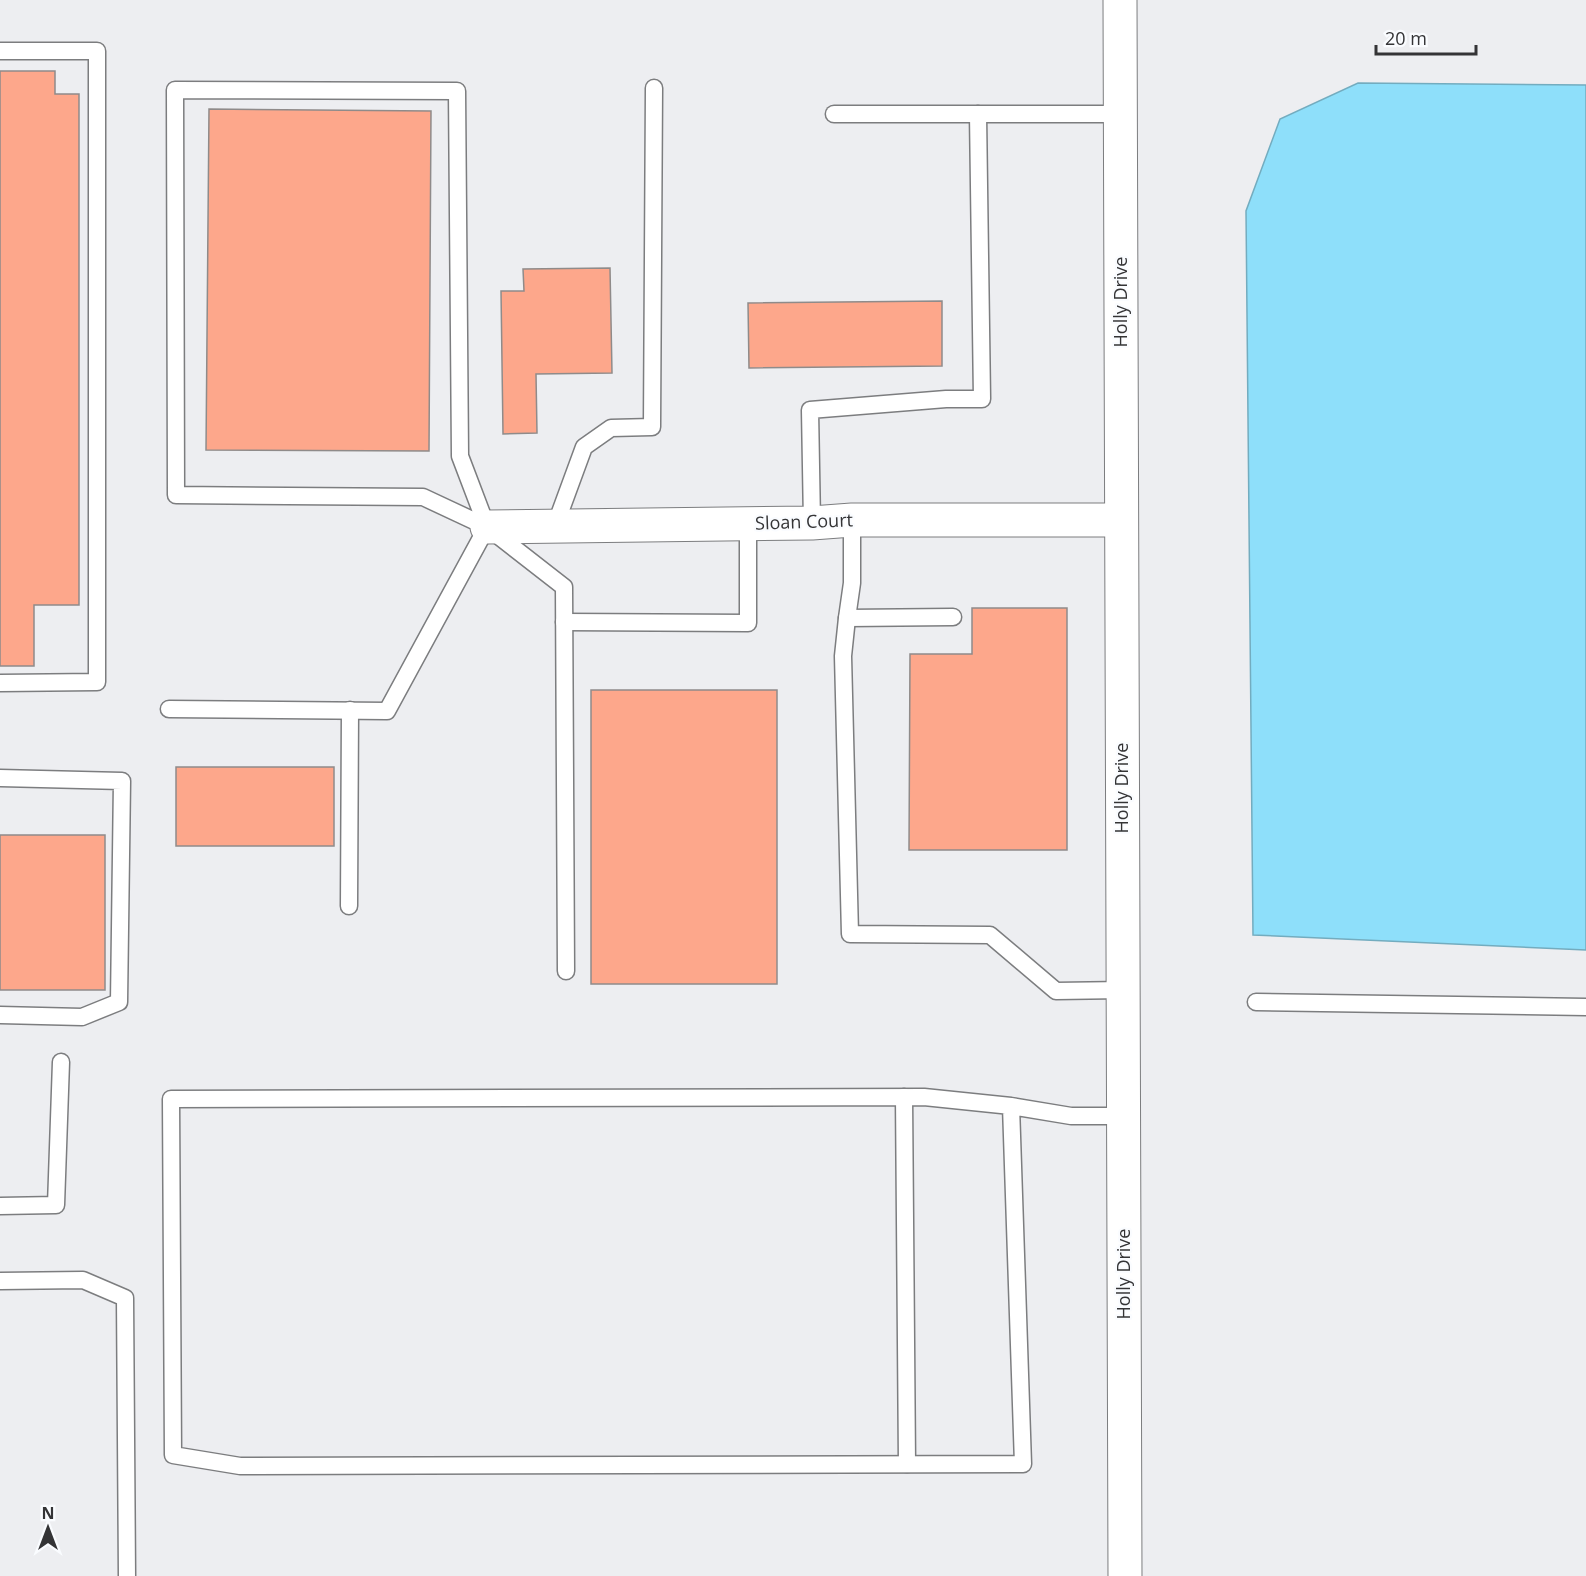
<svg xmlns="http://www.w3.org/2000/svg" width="1586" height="1576" font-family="'Open Sans',sans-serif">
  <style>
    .water { fill: #8edffa; stroke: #73acbf; stroke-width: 1.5 }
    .building { fill: #fda78b; stroke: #8f8b8a; stroke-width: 1.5 }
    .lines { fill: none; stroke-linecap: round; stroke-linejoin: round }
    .service-casing { stroke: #7c7d7f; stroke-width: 19 }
    .minor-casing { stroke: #7c7d7f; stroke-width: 35 }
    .tertiary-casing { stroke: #7c7d7f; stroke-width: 35 }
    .service { stroke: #fff; stroke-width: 16 }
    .minor { stroke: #fff; stroke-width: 33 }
    .tertiary { stroke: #fff; stroke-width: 33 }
    .labels { text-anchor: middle; stroke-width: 4.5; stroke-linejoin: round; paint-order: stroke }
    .street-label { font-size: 18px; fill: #343436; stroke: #fafcff }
  </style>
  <rect width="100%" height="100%" fill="#edeef1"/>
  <polygon class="water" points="1358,83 1586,85 1586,950 1253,935 1246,211 1280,119"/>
  <g class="building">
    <polygon points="0,71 55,71 55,94 79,94 79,605 34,605 34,666 0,666"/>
    <polygon points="209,109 431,111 429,451 206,450"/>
    <polygon points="610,268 612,373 536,374 537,433 503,434 501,291 524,291 523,269"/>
    <polygon points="942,301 942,366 749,368 748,303"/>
    <polygon points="972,608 1067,608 1067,850 909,850 910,654 972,654"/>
    <rect x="591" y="690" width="186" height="294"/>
    <rect x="176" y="767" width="158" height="79"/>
    <rect x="0" y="835" width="105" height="155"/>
  </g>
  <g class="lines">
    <defs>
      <g id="service">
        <polyline points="0,51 97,51 97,682 0,683"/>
        <polyline points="834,114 1121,114"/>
        <polyline points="852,520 852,583 847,618 953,617"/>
        <polyline points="812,523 810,410 946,399 982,399 978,114"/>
        <polyline points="555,526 584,447 611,428 652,427 654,88"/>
        <polyline points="847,618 843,656 850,934 990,935 1056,991 1123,990"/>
        <polyline points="564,622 748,623 748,524"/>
        <polyline points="169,709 387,711 487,527 460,456 457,91 175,90 176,495 423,497 487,527 564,587 566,971"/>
        <polyline points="0,778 122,781 119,1002 82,1017 0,1015"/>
        <polyline points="349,906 350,710"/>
        <polyline points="1256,1002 1586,1007"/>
        <polyline points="904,1097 907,1464"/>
        <polyline points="1011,1106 1023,1464 240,1466 173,1455 171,1099 924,1097 1011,1106 1071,1116 1124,1116"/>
        <polyline points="0,1206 56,1205 61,1062"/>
        <polyline points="0,1281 83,1280 125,1298 127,1576"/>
      </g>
      <polyline id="minor" points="487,527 812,523 852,520 1121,520"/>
      <polyline id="tertiary" points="1120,0 1125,1576"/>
    </defs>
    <use href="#service" class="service-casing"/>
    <use href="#minor" class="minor-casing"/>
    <use href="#tertiary" class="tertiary-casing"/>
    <use href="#service" class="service"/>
    <use href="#minor" class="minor"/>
    <use href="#tertiary" class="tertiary"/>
  </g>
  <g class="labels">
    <g class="street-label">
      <text transform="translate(1121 302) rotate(-90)" y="6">Holly Drive</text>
      <text transform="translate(804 522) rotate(-2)" y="6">Sloan Court</text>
      <text transform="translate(1122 788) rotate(-90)" y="6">Holly Drive</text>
      <text transform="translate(1124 1274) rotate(-90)" y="6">Holly Drive</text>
    </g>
  </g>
  <g transform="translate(48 1528)" stroke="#fafcff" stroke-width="4.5" paint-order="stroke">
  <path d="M0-4.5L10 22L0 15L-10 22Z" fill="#343436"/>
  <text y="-9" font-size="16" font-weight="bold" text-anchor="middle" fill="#343436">N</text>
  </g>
  <path d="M1376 45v9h100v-9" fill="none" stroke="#343436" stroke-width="3"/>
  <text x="1385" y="45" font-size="18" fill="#343436" stroke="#fafcff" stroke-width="4.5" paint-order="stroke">20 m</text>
</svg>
